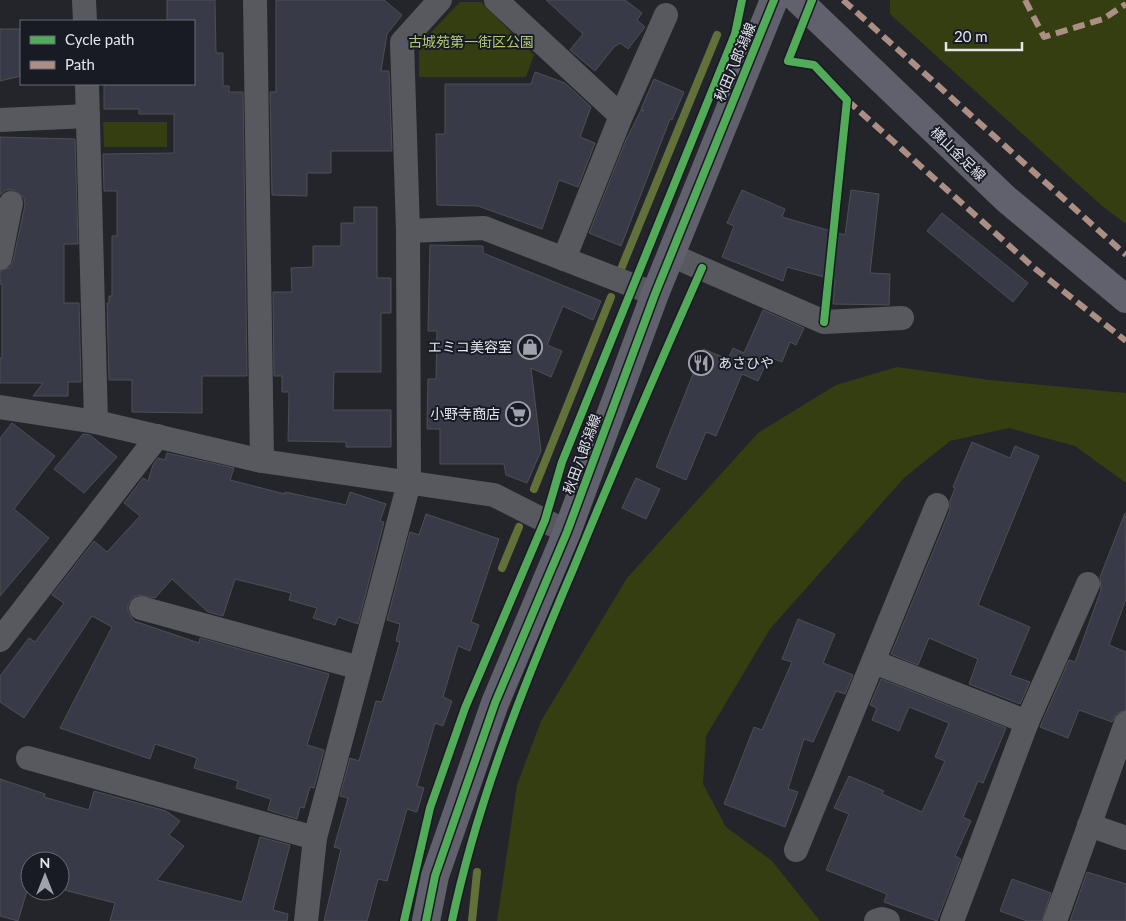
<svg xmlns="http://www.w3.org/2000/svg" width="1126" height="921" font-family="Lato,'Noto Sans JP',sans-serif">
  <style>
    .green { fill: #343e11 }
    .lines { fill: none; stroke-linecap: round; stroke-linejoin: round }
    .stream { stroke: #617139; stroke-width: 8 }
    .building { fill: #383a47; stroke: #4e4f53 }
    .minor { stroke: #58595e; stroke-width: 24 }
    .primary { stroke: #60616c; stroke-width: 28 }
    .quiet { stroke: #ac8f84; stroke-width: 6; stroke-dasharray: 12 6; stroke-linecap: butt }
    .cycleway-casing { stroke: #181a24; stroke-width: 11 }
    .cycleway { stroke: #51ab58; stroke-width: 8 }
    .labels { text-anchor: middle; stroke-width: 4; stroke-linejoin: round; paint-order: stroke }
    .park-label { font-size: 14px; fill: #b2ca71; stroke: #181a24 }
    .street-label { font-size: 14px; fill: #e4e6ed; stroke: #181a24 }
    .poi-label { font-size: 14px; fill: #e4e6ed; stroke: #181a24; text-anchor: end }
  </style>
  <rect width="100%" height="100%" fill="#24252b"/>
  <g class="green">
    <polygon points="890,0 1126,0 1126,224 1101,205 890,14"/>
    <polygon points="460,2 481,2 534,55 526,77 419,77 419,45"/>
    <polygon points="103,122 167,122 167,147 104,147"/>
    <polygon points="897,367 990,380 1126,393 1126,483 1075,446 1009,428 950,441 904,478 770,629 706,736 703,784 726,827 772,861 820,921 497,921 517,785 541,721 627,578 758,433 836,385"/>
  </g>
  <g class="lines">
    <g class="stream">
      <polyline points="621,269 717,35"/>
      <polyline points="534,489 611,297"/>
      <polyline points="502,568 519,527"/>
      <polyline points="472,921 477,872"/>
    </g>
  </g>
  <g class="building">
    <polygon points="167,0 215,0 216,53 223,53 223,86 229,86 229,92 243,92 247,376 202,376 202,413 132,412 132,380 109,380 107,303 109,303 109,296 112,296 112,236 117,236 117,191 104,191 103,154 174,153 174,114 139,114 139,109 104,109 104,84 194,84 194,21 167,21"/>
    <polygon points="276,0 384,0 402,15 387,34 381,71 389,71 392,151 331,151 331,173 307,173 307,196 272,195 270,92 276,92"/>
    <polygon points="546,0 625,0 642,13 637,20 645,27 628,49 620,43 614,47 595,71 570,50 583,34"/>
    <polygon points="0,29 21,29 21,76 0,81"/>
    <polygon points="535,72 565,83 591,107 580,137 595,143 578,187 559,180 542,229 478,206 437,205 436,134 445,134 445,84 531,84"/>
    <polygon points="654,79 684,92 672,120 670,119 621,246 589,233 626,140 641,110 644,111 641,109"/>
    <polygon points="0,137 75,139 78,244 64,244 64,303 79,303 81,382 68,382 68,396 33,396 43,383 0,383 0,358 2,358 2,284 0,284 0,271 10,267 13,261 25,205 24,198 14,190 6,190 0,195"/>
    <polygon points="742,190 785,209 782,217 845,235 851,190 879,194 870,273 890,274 889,305 833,304 835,280 787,267 783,281 722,257 734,226 727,223"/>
    <polygon points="354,207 377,207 377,278 391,278 391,313 381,313 381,372 334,372 333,410 391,410 391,447 346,447 346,442 288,441 289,392 282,392 282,376 274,376 273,292 292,292 291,268 313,267 313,246 341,246 341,223 354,223"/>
    <polygon points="942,213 1028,283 1013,302 927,231"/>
    <polygon points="430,245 483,246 483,253 601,301 593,320 563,306 547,345 562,351 551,377 531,368 541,451 527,483 506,475 504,464 440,464 440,429 427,429 428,379 436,379 437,331 428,331"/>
    <polygon points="763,310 804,328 796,345 790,342 782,362 769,357 758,381 742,374 716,436 706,432 686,480 656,467 703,349 728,359 733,348 744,353"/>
    <polygon points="12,423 55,456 14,509 49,538 0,596 0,438"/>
    <polygon points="83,434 90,435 117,457 84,493 54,469"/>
    <polygon points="972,442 1010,458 1015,446 1039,456 978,605 1030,627 1010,675 1030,682 1020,704 969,684 978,659 929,638 918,665 891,654 950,510 950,501 955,488 953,487"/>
    <polygon points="167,453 234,468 230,480 285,494 285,492 346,505 350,492 386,504 380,521 384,522 358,624 338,617 335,625 313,618 317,608 289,600 291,593 235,579 223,616 208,612 172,579 155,598 138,595 132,598 128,604 128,612 134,621 199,643 200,638 329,674 307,745 324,750 314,788 310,787 304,808 300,807 297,819 268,810 271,799 236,788 238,781 194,768 197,758 155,744 150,759 60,728 112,627 92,616 24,718 0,702 0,676 29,638 35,642 64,603 52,595 94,541 107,552 140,516 124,503 143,478 148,481 153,465 158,458 165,460"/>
    <polygon points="636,478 660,489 646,519 622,508"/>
    <polygon points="1125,513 1126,599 1109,645 1126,652 1126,710 1117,713 1112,722 1079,710 1068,738 1040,727 1069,660 1075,662 1101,590 1100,577"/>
    <polygon points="426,514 499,539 471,622 479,625 470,651 458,646 443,697 452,701 443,726 435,723 417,786 424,788 417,812 407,809 387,881 378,879 367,921 324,921 341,849 334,847 348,798 340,796 350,758 359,761 376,701 382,702 400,642 396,641 400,624 387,620 410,532 419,535"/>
    <polygon points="798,619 835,634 823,663 853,675 845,694 836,691 813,742 804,739 788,789 798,792 785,827 724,804 754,727 762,730 792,662 782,659"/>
    <polygon points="881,679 1006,728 983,783 978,781 963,817 971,821 955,856 961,859 937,921 884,902 887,894 826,870 849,814 834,808 849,776 884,791 882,794 922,812 945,761 935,757 949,723 909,707 899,731 872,720 877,708 870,705"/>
    <polygon points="0,779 45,794 44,797 89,810 94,791 166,811 180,821 169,835 184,846 157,880 242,902 260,837 290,845 273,910 288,914 287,921 110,921 115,903 60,889 60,861 30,861 30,881 18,921 0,916"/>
    <polygon points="1087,872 1126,884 1126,921 1070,921"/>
    <polygon points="1012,879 1051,893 1042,921 1027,921 1000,911"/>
  </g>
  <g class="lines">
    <g class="minor">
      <polyline points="84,0 85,21"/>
      <polyline points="255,0 262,461"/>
      <polyline points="496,0 621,116"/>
      <polyline points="87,84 96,422"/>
      <polyline points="0,120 88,116"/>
      <polyline points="408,231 484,228 655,294"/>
      <polyline points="671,255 824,322 902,318"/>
      <polyline points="0,258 11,203"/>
      <polyline points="564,259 621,116 666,15"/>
      <polyline points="0,407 96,422 262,461 494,495 567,532"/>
      <polyline points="141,608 360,668"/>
      <polyline points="0,640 158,436"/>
      <polyline points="874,662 1027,722"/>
      <polyline points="28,758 315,838"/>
      <polyline points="1089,825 1126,838"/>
      <polyline points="796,850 937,505"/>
      <polyline points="306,921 315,838 409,483 408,231 402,42 440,0"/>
      <polyline points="876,921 882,919 888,921"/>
      <polyline points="952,921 1027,722 1088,584"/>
      <polyline points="1055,921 1126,723"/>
    </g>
    <g class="primary">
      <polyline points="798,0 1006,199 1126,299"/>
      <polyline points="426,921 435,876 495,703 567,532 655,294 774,0"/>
    </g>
    <g class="quiet">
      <polyline points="843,0 1126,255"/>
      <polyline points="1025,0 1044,37 1103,19 1126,4"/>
      <polyline points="847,100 1033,267 1126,341"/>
    </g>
    <defs>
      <g id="cycleway">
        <polyline points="812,0 788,61 814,65 847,100 824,322"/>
        <polyline points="404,921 430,808 465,708 545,520 562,462 735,34 742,0"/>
        <polyline points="426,921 435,876 495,703 567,532 655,294 774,0"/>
        <path d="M 452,921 C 478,798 525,682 574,567 C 615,467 658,367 702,268"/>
      </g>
    </defs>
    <use href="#cycleway" class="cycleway-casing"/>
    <use href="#cycleway" class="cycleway"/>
  </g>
  <defs>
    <symbol id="shop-ring" viewBox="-11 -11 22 22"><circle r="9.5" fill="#181a24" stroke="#a1a2a9" stroke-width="1.5"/><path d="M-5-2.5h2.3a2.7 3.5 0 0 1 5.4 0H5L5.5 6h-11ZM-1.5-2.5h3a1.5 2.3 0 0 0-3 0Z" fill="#a1a2a9"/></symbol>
    <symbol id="restaurant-ring" viewBox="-11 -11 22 22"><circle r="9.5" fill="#181a24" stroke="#a1a2a9" stroke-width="1.5"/><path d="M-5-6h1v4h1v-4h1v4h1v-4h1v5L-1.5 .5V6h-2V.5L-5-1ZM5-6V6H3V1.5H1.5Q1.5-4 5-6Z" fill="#a1a2a9"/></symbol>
    <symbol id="supermarket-ring" viewBox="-11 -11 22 22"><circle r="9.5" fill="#181a24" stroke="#a1a2a9" stroke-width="1.5"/><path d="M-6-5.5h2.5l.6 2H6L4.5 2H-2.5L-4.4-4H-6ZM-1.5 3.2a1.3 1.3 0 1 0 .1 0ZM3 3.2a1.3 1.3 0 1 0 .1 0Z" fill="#a1a2a9"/></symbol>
  </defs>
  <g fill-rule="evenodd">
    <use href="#shop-ring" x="516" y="333" width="28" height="28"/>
    <use href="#restaurant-ring" x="687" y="349" width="28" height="28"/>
    <use href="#supermarket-ring" x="504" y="400" width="28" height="28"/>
  </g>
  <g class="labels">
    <g class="park-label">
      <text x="471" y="47">古城苑第一街区公園</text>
    </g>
    <g class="street-label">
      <text transform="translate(735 62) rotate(-67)" y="5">秋田八郎潟線</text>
      <text transform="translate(958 154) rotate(44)" y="5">横山金足線</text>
      <text transform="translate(582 454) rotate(-70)" y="5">秋田八郎潟線</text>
    </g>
    <g class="poi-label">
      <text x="512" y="352">エミコ美容室</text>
      <text x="718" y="368" text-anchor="start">あさひや</text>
      <text x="500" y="419">小野寺商店</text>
    </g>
  </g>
  <rect x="20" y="20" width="175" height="65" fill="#181a24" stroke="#6a6c74"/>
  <rect x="30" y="36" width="25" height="8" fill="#51ab58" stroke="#6a6c74"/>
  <text x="65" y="45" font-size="15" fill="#e4e6ed">Cycle path</text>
  <rect x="30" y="61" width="25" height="8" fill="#ac8f84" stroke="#6a6c74"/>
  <text x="65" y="70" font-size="15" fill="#e4e6ed">Path</text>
  <g transform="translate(45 876)"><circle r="24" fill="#181a24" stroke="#6a6c74"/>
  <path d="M0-4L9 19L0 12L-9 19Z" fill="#a1a2a9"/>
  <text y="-8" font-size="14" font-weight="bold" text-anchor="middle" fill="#e4e6ed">N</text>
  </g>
  <path d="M946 42v8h76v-8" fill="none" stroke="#e4e6ed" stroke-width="2.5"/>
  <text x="954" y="42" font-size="15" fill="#e4e6ed" stroke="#181a24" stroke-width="4" paint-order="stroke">20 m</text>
</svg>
